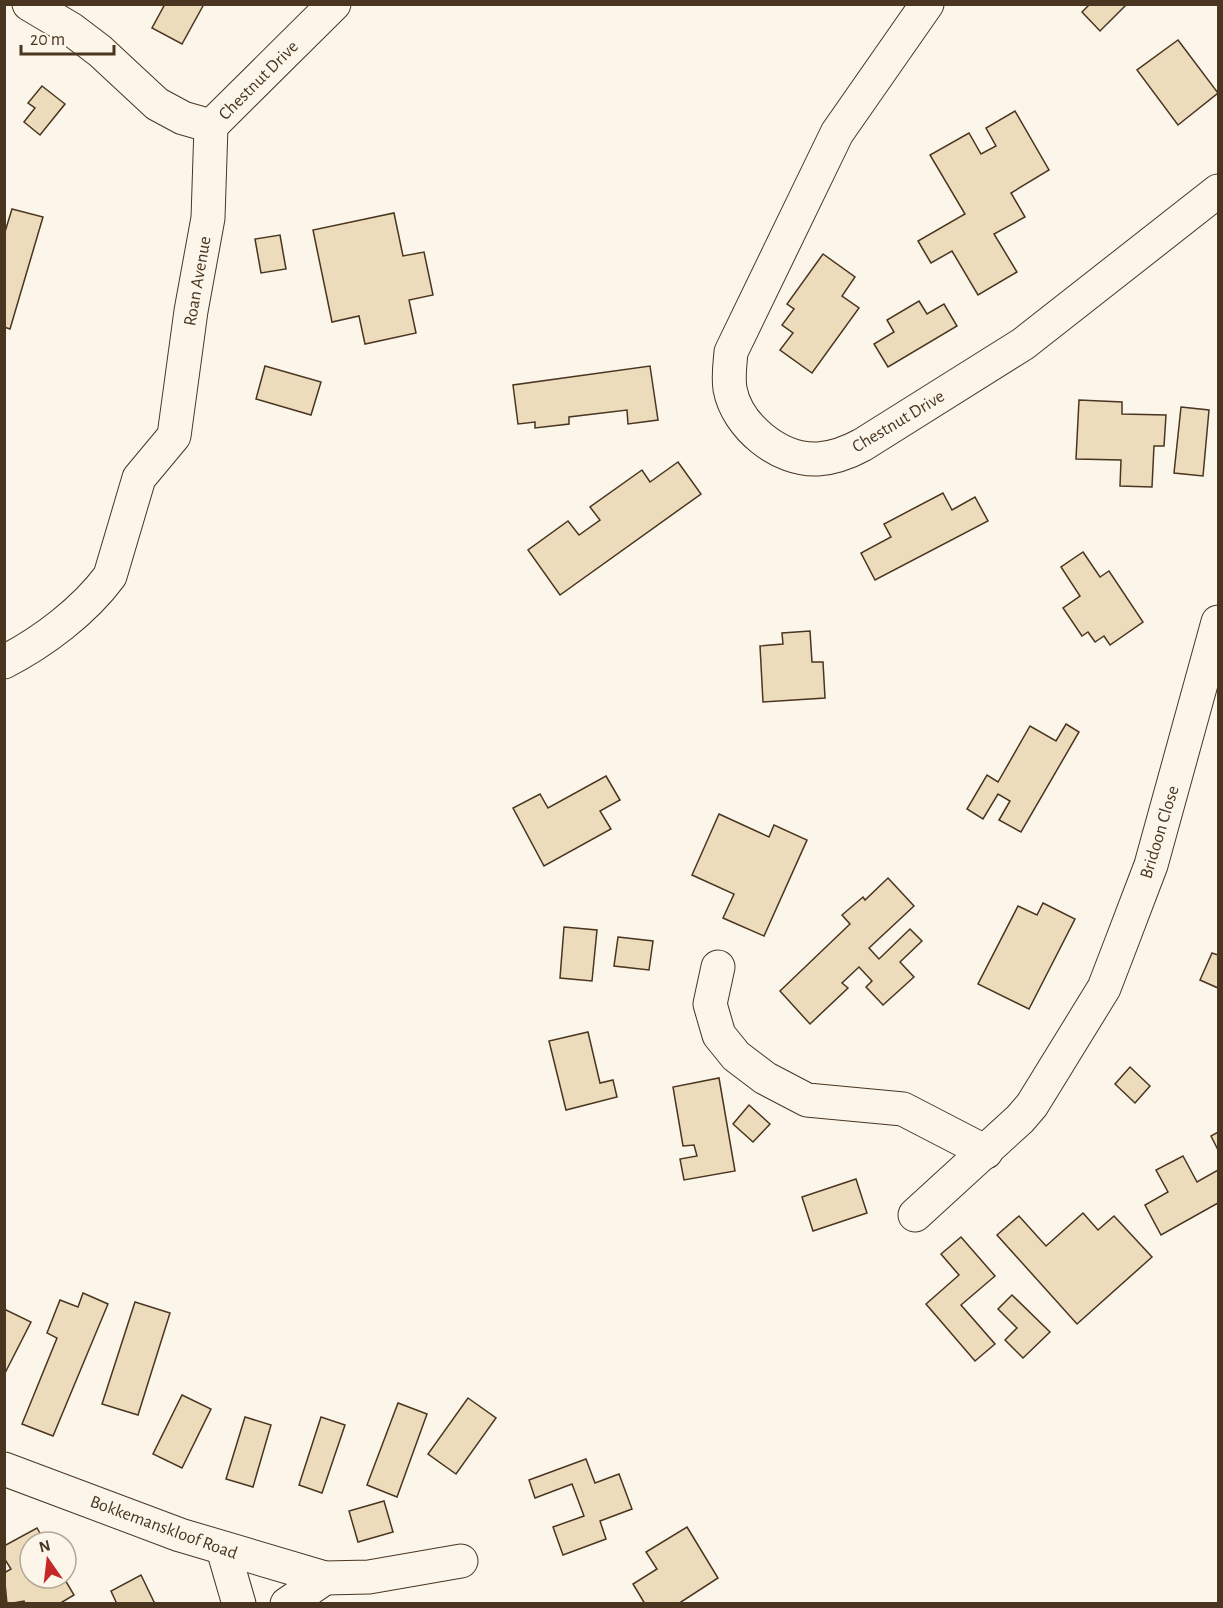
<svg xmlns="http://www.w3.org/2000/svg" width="1223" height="1608" font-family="'Alegreya Sans',sans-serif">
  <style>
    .building { fill: #ecdcbc; stroke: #4a3520; stroke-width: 1.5 }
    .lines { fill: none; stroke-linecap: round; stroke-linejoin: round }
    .minor-casing { stroke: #4a3520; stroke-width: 35 }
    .minor { stroke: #fbf6e9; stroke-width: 33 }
    .labels { text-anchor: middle; stroke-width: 4.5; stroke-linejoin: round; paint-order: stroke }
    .street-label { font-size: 18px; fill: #4a3520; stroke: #fbf6e9 }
  </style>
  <rect width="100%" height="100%" fill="#fbf6e9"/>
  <g class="building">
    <polygon points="165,4 204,4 182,44 152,28"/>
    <polygon points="1090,4 1127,4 1100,31 1082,12"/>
    <polygon points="1178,40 1218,93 1178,125 1137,70"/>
    <polygon points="42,86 65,104 40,135 24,122 35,108 28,103"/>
    <polygon points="1015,111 1049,170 1011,193 1025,217 994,234 1017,272 978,295 952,251 931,263 918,241 965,214 930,155 969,133 981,154 996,146 986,128"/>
    <polygon points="12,209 43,217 10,329 4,327 4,235"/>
    <polygon points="394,213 403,256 424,252 433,295 409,300 416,333 365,344 359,316 332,322 313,230"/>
    <polygon points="280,235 286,269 261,273 255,239"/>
    <polygon points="823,254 855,277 842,296 859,308 812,373 780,350 793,333 782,325 794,309 787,304"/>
    <polygon points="919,301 927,314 944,304 957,326 888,367 874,344 894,332 887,320"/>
    <polygon points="265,366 321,382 311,415 256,399"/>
    <polygon points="650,366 658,420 628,424 627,410 569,417 569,424 535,428 535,422 518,424 513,385"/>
    <polygon points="1079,400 1122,402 1122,414 1166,415 1164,446 1154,446 1152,487 1120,486 1121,460 1076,459"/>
    <polygon points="1181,407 1209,410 1203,476 1174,473"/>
    <polygon points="678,462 701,494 560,595 528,550 568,521 579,535 600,520 590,507 642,470 650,482"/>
    <polygon points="943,493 952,510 975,497 988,521 875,580 861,553 891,537 884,524"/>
    <polygon points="1083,552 1100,577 1109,571 1143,622 1110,645 1104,636 1095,642 1088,632 1082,636 1063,608 1080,596 1061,567"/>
    <polygon points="810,631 812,662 823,662 825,698 763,702 760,646 783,644 782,633"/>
    <polygon points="1066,724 1079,732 1021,832 999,820 1010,801 998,794 983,819 967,809 987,775 998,782 1030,726 1056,741"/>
    <polygon points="606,776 620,800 600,811 611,829 544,866 513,808 540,794 548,808"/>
    <polygon points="719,814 769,837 774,825 807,840 764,936 723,918 734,894 692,875"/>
    <polygon points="888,878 914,906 869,948 879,959 910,929 922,941 900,962 914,977 883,1005 866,987 872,981 859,967 842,983 848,988 810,1024 780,991 850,924 842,915 863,897 865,900"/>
    <polygon points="1043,903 1075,919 1029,1009 978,984 1018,906 1037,915"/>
    <polygon points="564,927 597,930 592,981 560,978"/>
    <polygon points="618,937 653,941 649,970 614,966"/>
    <polygon points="1212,953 1218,955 1218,988 1200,980"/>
    <polygon points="588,1032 600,1083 613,1080 617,1097 566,1110 549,1041"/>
    <polygon points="1130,1067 1150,1086 1135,1103 1115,1084"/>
    <polygon points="719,1078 735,1171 684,1180 680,1159 697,1156 694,1145 683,1146 673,1087"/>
    <polygon points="749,1105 770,1124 753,1142 733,1124"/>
    <polygon points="1218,1132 1218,1150 1211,1136"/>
    <polygon points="1183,1156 1197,1182 1218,1170 1218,1203 1161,1235 1145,1205 1168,1192 1156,1170"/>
    <polygon points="856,1179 867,1213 813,1231 802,1197"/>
    <polygon points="1083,1213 1098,1230 1114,1216 1152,1257 1077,1324 997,1235 1019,1216 1046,1246"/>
    <polygon points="961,1237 995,1276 961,1305 995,1344 975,1361 926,1304 959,1275 941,1254"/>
    <polygon points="83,1293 108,1304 53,1436 22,1424 57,1338 47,1333 60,1300 78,1307"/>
    <polygon points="1012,1295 1050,1332 1023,1358 1005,1340 1017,1328 998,1309"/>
    <polygon points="135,1302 170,1313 138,1415 102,1404"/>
    <polygon points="4,1309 31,1322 4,1375"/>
    <polygon points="182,1395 211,1409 182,1468 153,1454"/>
    <polygon points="468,1398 496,1418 456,1474 428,1454"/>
    <polygon points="398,1403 427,1414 397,1497 367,1485"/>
    <polygon points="245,1417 271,1425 253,1487 226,1479"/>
    <polygon points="321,1417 345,1425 322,1493 299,1485"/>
    <polygon points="586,1459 595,1483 619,1474 632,1509 600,1521 606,1539 563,1555 553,1527 584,1516 572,1484 535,1498 529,1480"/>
    <polygon points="384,1501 393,1532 358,1542 349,1511"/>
    <polygon points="687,1527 718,1578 678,1604 645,1604 633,1584 657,1569 646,1552"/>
    <polygon points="37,1528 45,1542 30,1542 30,1578 64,1578 74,1595 59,1604 25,1604 24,1601 7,1604 4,1573 11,1569 4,1558 4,1546"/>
    <polygon points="141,1575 155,1604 117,1604 111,1591"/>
  </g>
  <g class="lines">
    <defs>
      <g id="minor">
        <polyline points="29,4 71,29 100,51 157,104 183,118 211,126 334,4"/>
        <path d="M 927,4 L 837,133 L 731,352 C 730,364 728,376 730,389 C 737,426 779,461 818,459 C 833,458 849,452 862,445 L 1023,344 L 1218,191"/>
        <path d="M 4,662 C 43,642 84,611 110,576 L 139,478 L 174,436 L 191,311 L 208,218 L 211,126"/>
        <polyline points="718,967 710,1004 719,1035 736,1056 765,1078 807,1100 903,1109 986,1152"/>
        <polyline points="915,1215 1020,1119 1032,1105 1104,988 1119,949 1151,865 1218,622"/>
        <polyline points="4,1469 180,1535 325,1578 369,1577 461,1561"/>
        <polyline points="223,1549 239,1604"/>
        <polyline points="287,1604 325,1578"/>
      </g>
    </defs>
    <use href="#minor" class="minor-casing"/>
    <use href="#minor" class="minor"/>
  </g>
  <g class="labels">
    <g class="street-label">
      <text transform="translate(258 80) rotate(-45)" y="6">Chestnut Drive</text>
      <text transform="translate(197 281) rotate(-80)" y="6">Roan Avenue</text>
      <text transform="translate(898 421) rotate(-31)" y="6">Chestnut Drive</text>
      <text transform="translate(1159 832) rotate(-73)" y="6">Bridoon Close</text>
      <text transform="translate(164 1527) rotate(20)" y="6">Bokkemanskloof Road</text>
    </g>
  </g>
  <rect width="1223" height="1608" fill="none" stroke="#4a3520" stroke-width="12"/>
  <g transform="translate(48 1560) rotate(346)"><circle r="28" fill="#fbf6e9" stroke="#b4a999" stroke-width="1.5"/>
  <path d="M0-4.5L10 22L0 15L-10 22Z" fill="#c62828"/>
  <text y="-9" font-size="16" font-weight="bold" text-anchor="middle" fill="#4a3520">N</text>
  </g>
  <path d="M21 45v9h93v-9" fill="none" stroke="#4a3520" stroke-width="3"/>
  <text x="30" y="45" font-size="18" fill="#4a3520" stroke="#fbf6e9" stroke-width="4.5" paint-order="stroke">20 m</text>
</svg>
